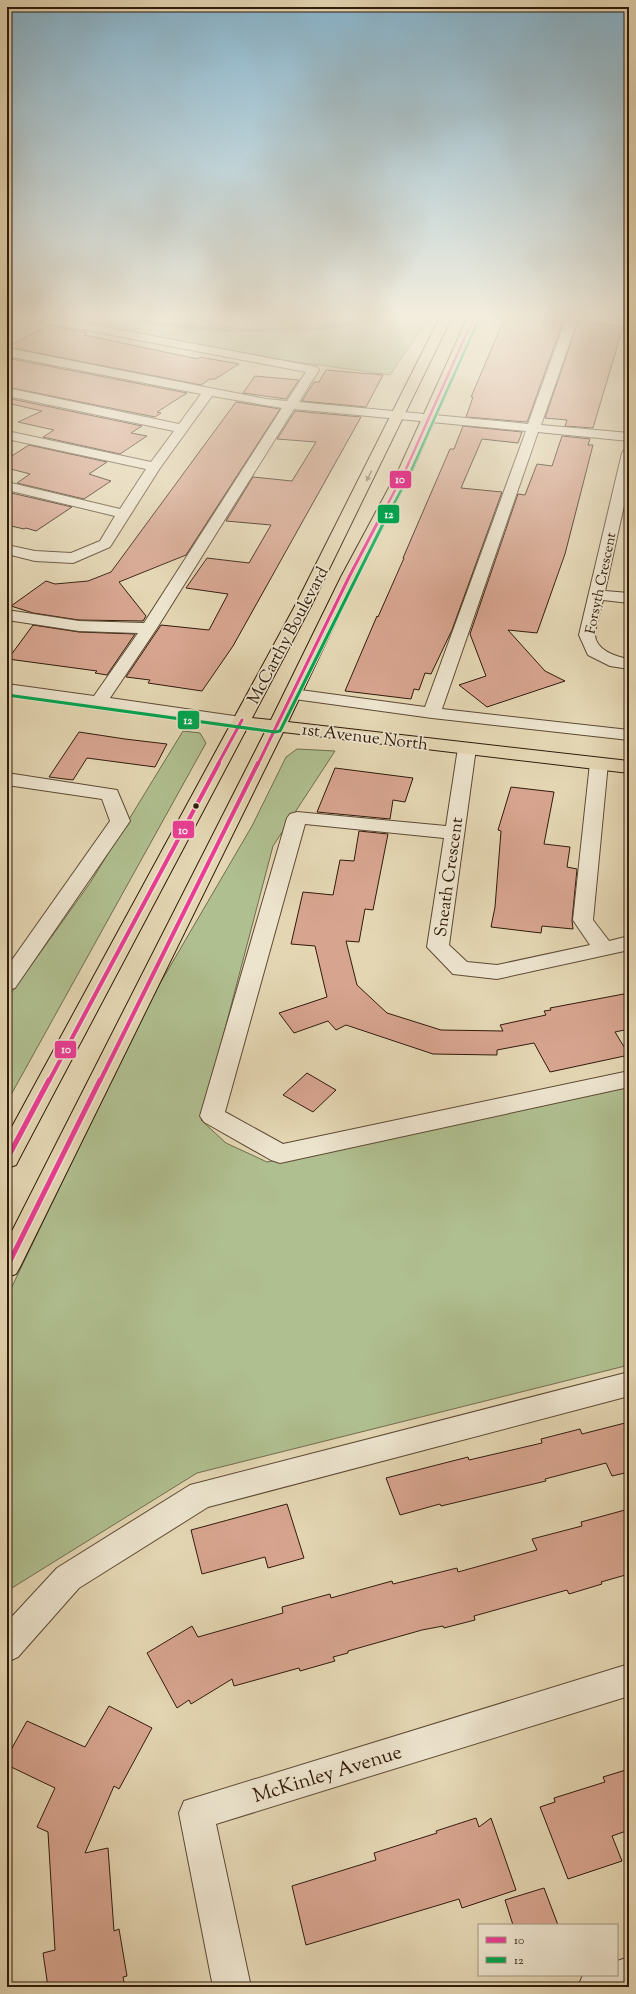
<svg xmlns="http://www.w3.org/2000/svg" width="636" height="1994" font-family="'Sorts Mill Goudy',serif">
  <style>
    .green { fill: #b0bf90; stroke: #706d4d }
    .lines { fill: none; stroke-linecap: round; stroke-linejoin: round }
    .stream { stroke: #6d7a6b; stroke-width: 4.5 }
    .building { fill: #d7a48f; stroke: #311b0a }
    .minor-casing { stroke: #5e4a34; stroke-width: 2 }
    .major-casing { stroke: #311b0a; stroke-width: 2 }
    .minor { fill: #ede4ce; fill-rule: evenodd }
    .major { fill: #e4d6b3; fill-rule: evenodd }
    .bus-1-far3-casing { stroke: #ede4ce; stroke-width: 4 }
    .bus-1-far2-casing { stroke: #ede4ce; stroke-width: 5 }
    .bus-1-far1-casing { stroke: #ede4ce; stroke-width: 7 }
    .bus-1-casing { stroke: #ede4ce; stroke-width: 8 }
    .bus-2-far1-casing { stroke: #ede4ce; stroke-width: 4 }
    .bus-2-casing { stroke: #ede4ce; stroke-width: 5 }
    .bus-1-far3 { stroke: #e93d93; stroke-width: 2.5 }
    .bus-1-far2 { stroke: #e93d93; stroke-width: 3 }
    .bus-1-far1 { stroke: #e93d93; stroke-width: 4 }
    .bus-1 { stroke: #e93d93; stroke-width: 5 }
    .bus-2-far1 { stroke: #00a54f; stroke-width: 2.5 }
    .bus-2 { stroke: #00a54f; stroke-width: 3 }
    .oneway { fill: #8a785e }
    .bus-dot { fill: #311b0a; stroke: #ede4ce; stroke-width: 1.5 }
    .labels { text-anchor: middle; stroke-width: 3.5; stroke-linejoin: round; paint-order: stroke }
    .far-street-label { font-size: 14px; fill: #311b0a; stroke: #ede4ce }
    .street-label { font-size: 17px; fill: #311b0a; stroke: #ede4ce }
    .near-street-label { font-size: 20px; fill: #311b0a; stroke: #ede4ce }
    .line-badge { stroke: #ede4ce; stroke-width: 1.5 }
    .badge-label { font-size: 11px; text-anchor: middle; font-weight: bold; fill: #fff }
  </style>
  <rect width="100%" height="100%" fill="#e4d6b3"/>
  <filter id="stains"><feTurbulence type="fractalNoise" baseFrequency=".005" numOctaves="4"/><feColorMatrix values="0 0 0 0 .2 0 0 0 0 .09 0 0 0 0 .02 0 0 0 .5 -.17"/></filter>
  <radialGradient id="worn" r=".72"><stop offset=".6" stop-color="#630" stop-opacity="0"/><stop offset="1" stop-color="#630" stop-opacity=".3"/></radialGradient>
  <g class="green">
    <polygon points="62,319 425,319 426,322 390,375 255,356"/>
    <polygon points="183,731 200,733 206,743 7,1102 7,999 90,883"/>
    <polygon points="297,749 335,751 273,846 201,1120 226,1143 267,1162 629,1085 629,1365 197,1473 7,1591 7,1297 144,1011 252,826 286,757"/>
  </g>
  <g class="lines">
    <path class="stream" d="M 129,319 C 214,333 296,335 380,319"/>
  </g>
  <g class="building">
    <polygon points="507,319 564,319 529,417 527,422 466,417 473,397 471,397 503,322 506,322"/>
    <polygon points="579,319 588,323 623,327 593,428 565,426 567,420 545,418"/>
    <polygon points="49,325 87,333 84,335 198,359 200,357 239,364 215,379 210,379 201,385 7,347"/>
    <polygon points="7,358 187,393 157,412 161,413 155,417 7,387"/>
    <polygon points="326,370 383,375 366,407 302,401 314,382 319,382"/>
    <polygon points="255,376 299,380 286,399 243,393"/>
    <polygon points="7,398 142,426 131,433 147,436 120,454 43,437 54,430 18,422 42,411 7,403"/>
    <polygon points="236,402 280,409 186,555 119,582 146,616 143,621 79,620 33,613 11,606 46,581 55,584 88,581 111,572"/>
    <polygon points="295,411 361,417 233,646 202,691 148,683 150,680 126,677 161,625 209,630 228,594 186,588 207,558 249,563 271,525 226,521 253,477 292,481 316,442 277,439"/>
    <polygon points="463,426 522,432 518,443 482,439 461,488 502,492 452,630 431,674 425,673 419,690 414,689 411,699 345,691 377,616 378,617 404,558 403,558 450,449 454,449"/>
    <polygon points="562,436 590,439 588,445 593,445 565,554 537,633 508,630 545,671 565,681 487,707 459,685 486,676 470,634 518,494 525,495 537,464 552,466"/>
    <polygon points="29,445 107,462 89,474 111,481 84,499 17,483 30,474 7,468 7,459"/>
    <polygon points="7,492 72,507 36,531 26,528 24,529 7,525"/>
    <polygon points="33,625 79,632 135,634 107,675 95,673 97,671 8,659"/>
    <polygon points="79,732 125,739 167,744 155,767 87,758 73,780 49,777"/>
    <polygon points="335,768 413,778 405,802 393,800 390,819 317,812"/>
    <polygon points="511,787 554,792 544,844 570,847 567,867 577,869 572,920 573,929 542,926 541,933 491,927 495,907 501,831 498,830"/>
    <polygon points="359,831 388,834 373,910 365,909 359,942 346,941 357,985 387,1013 441,1030 503,1031 500,1025 546,1015 544,1011 551,1010 550,1008 629,993 629,1029 615,1032 629,1055 550,1072 534,1043 497,1050 497,1055 433,1054 346,1025 336,1030 328,1021 294,1033 279,1013 327,997 315,946 291,944 303,892 333,895 340,860 354,861"/>
    <polygon points="307,1073 336,1090 313,1112 283,1095"/>
    <polygon points="629,1422 629,1472 612,1476 606,1463 545,1479 546,1481 441,1506 440,1504 400,1515 386,1478 468,1457 469,1460 542,1443 541,1439 580,1429 582,1434"/>
    <polygon points="287,1504 304,1558 268,1568 265,1557 202,1574 191,1530"/>
    <polygon points="625,1510 629,1519 629,1574 601,1582 602,1584 569,1594 567,1590 474,1616 475,1620 444,1628 443,1626 422,1630 348,1651 348,1653 333,1657 335,1661 300,1671 299,1668 234,1686 232,1679 191,1704 189,1700 177,1708 147,1653 192,1626 198,1637 283,1613 282,1607 330,1594 331,1598 392,1581 393,1584 457,1568 458,1572 537,1550 532,1539 582,1526 581,1522"/>
    <polygon points="109,1706 152,1728 119,1789 114,1786 85,1853 108,1848 114,1931 119,1929 127,1976 123,1977 125,1987 48,1987 43,1953 55,1950 48,1832 37,1827 55,1788 7,1765 7,1757 27,1721 85,1747"/>
    <polygon points="629,1769 629,1830 612,1836 622,1861 568,1879 540,1807 555,1802 554,1798 605,1782 603,1777"/>
    <polygon points="476,1818 479,1827 491,1818 516,1890 462,1908 459,1899 306,1945 292,1886 376,1860 374,1853 437,1833 436,1831"/>
    <polygon points="544,1888 558,1925 513,1925 505,1900"/>
  </g>
  <g class="lines">
    <defs>
      <g id="minor">
        <polygon points="38,319 62,319 317,367 319,370 299,402 528,424 566,319 578,319 541,425 629,433 629,441 538,432 442,709 629,730 629,740 432,718 287,698 284,694 287,690 293,689 425,707 526,431 294,409 157,628 110,698 241,717 247,718 250,722 247,726 241,727 7,694 7,684 94,696 138,633 79,631 7,620 7,610 79,621 144,623 282,408 212,396 160,468 110,547 73,563 35,561 7,554 7,545 35,551 71,553 100,541 115,516 7,490 7,482 120,509 146,469 7,439 7,431 151,462 174,431 7,396 7,388 179,424 201,394 7,356 7,348 266,399 287,401 306,372 44,322"/>
        <polygon points="582,319 629,320 629,326 588,322"/>
        <path d="M 629,449 L 629,483 L 605,591 L 629,593 L 629,603 L 603,600 C 601,609 595,626 595,635 C 596,650 616,657 629,659 L 629,669 L 610,666 L 588,655 L 579,635 L 622,453 L 624,450 Z"/>
        <polygon points="467,743 473,744 476,748 449,945 467,962 497,965 590,945 573,920 590,763 593,759 599,758 605,759 608,763 593,920 609,941 629,936 629,950 497,979 453,974 427,947 444,838 305,824 225,1112 283,1144 629,1071 629,1087 280,1163 271,1160 204,1122 200,1116 287,818 290,814 297,812 446,826 458,748 461,744"/>
        <polygon points="7,773 117,790 130,821 15,988 7,990 7,967 110,821 102,799 7,785"/>
        <polygon points="629,1372 629,1396 208,1507 79,1588 18,1657 7,1662 7,1622 57,1568 190,1485"/>
        <polygon points="629,1664 629,1696 216,1824 251,1987 213,1987 179,1813 184,1801"/>
        <polygon points="629,1957 629,1987 578,1987 583,1975 617,1975 617,1961"/>
      </g>
      <polygon id="major" points="439,319 451,319 312,604 252,718 271,720 341,577 399,469 467,319 479,319 413,469 357,577 288,722 629,761 629,773 283,732 20,1267 16,1274 7,1277 7,1241 266,730 247,728 19,1159 16,1165 7,1168 7,1136 296,604"/>
    </defs>
    <use href="#minor" class="minor-casing"/>
    <use href="#major" class="major-casing"/>
    <use href="#minor" class="minor"/>
    <use href="#major" class="major"/>
    <defs>
      <polyline id="bus-1-far3" points="382,515 406,469 473,319"/>
      <g id="bus-1-far2">
        <polyline points="218,764 242,720"/>
        <polyline points="258,764 349,577 382,514"/>
      </g>
      <g id="bus-1-far1">
        <polyline points="49,1081 219,763"/>
        <polyline points="100,1081 258,763"/>
      </g>
      <g id="bus-1">
        <polyline points="7,1159 49,1080"/>
        <polyline points="7,1267 100,1080"/>
      </g>
      <polyline id="bus-2-far1" points="388,515 411,471 478,321"/>
      <polyline id="bus-2" points="7,695 275,732 280,731 388,514"/>
    </defs>
    <use href="#bus-1-far3" class="bus-1-far3-casing"/>
    <use href="#bus-1-far2" class="bus-1-far2-casing"/>
    <use href="#bus-1-far1" class="bus-1-far1-casing"/>
    <use href="#bus-1" class="bus-1-casing"/>
    <use href="#bus-2-far1" class="bus-2-far1-casing"/>
    <use href="#bus-2" class="bus-2-casing"/>
    <use href="#bus-1-far3" class="bus-1-far3"/>
    <use href="#bus-1-far2" class="bus-1-far2"/>
    <use href="#bus-1-far1" class="bus-1-far1"/>
    <use href="#bus-1" class="bus-1"/>
    <use href="#bus-2-far1" class="bus-2-far1"/>
    <use href="#bus-2" class="bus-2"/>
  </g>
  <defs><path id="oneway-solid" d="M-6-.8H1V-3.2L6.5 0L1 3.2V.8H-6Z"/></defs>
  <use class="oneway" href="#oneway-solid" transform="translate(369 476) rotate(117)"/>
  <linearGradient id="sky" x2="0" y2="1"><stop stop-color="#87b6d0"/><stop offset="0.53" stop-color="#f3eddd"/><stop offset="1" stop-color="#f3eddd" stop-opacity="0"/></linearGradient>
  <rect width="636" height="598" fill="url(#sky)"/>
  <circle class="bus-dot" cx="196" cy="806" r="3.5"/>
  <g class="labels">
    <g class="far-street-label">
      <text transform="translate(600 583) rotate(-78)" y="5">Forsyth Crescent</text>
    </g>
    <g class="street-label">
      <text transform="translate(287 635) rotate(-62)" y="6">McCarthy Boulevard</text>
      <text transform="translate(365 736) rotate(7)" y="6">1st Avenue North</text>
      <text transform="translate(448 877) rotate(-82)" y="6">Sneath Crescent</text>
    </g>
    <g class="near-street-label">
      <text transform="translate(327 1773) rotate(-17)" y="7">McKinley Avenue</text>
    </g>
  </g>
  <g class="line-badge">
    <rect x="389" y="470" width="23" height="19" rx="4" fill="#e93d93"/>
    <rect x="377" y="504" width="23" height="20" rx="4" fill="#00a54f"/>
    <rect x="177" y="710" width="23" height="20" rx="4" fill="#00a54f"/>
    <rect x="172" y="820" width="23" height="19" rx="4" fill="#e93d93"/>
    <rect x="54" y="1040" width="23" height="19" rx="4" fill="#e93d93"/>
  </g>
  <g class="badge-label">
    <text x="400" y="483">10</text>
    <text x="389" y="518">12</text>
    <text x="188" y="724">12</text>
    <text x="183" y="834">10</text>
    <text x="66" y="1053">10</text>
  </g>
  <rect width="636" height="1994" fill="none" stroke="#e4d6b3" stroke-width="24"/>
  <rect x="8" y="8" width="620" height="1978" fill="none" stroke="#311b0a" stroke-width="2"/>
  <rect x="12" y="12" width="612" height="1970" fill="none" stroke="#311b0a"/>
  <rect x="478" y="1924" width="140" height="52" fill="#ede4ce" stroke="#a29480"/>
  <rect x="486" y="1937" width="20" height="6" fill="#e93d93" stroke="#a29480"/>
  <text x="514" y="1944" font-size="12" fill="#311b0a">10</text>
  <rect x="486" y="1957" width="20" height="6" fill="#00a54f" stroke="#a29480"/>
  <text x="514" y="1964" font-size="12" fill="#311b0a">12</text>
  <rect width="100%" height="100%" filter="url(#stains)"/>
  <rect width="100%" height="100%" fill="url(#worn)"/>
</svg>
